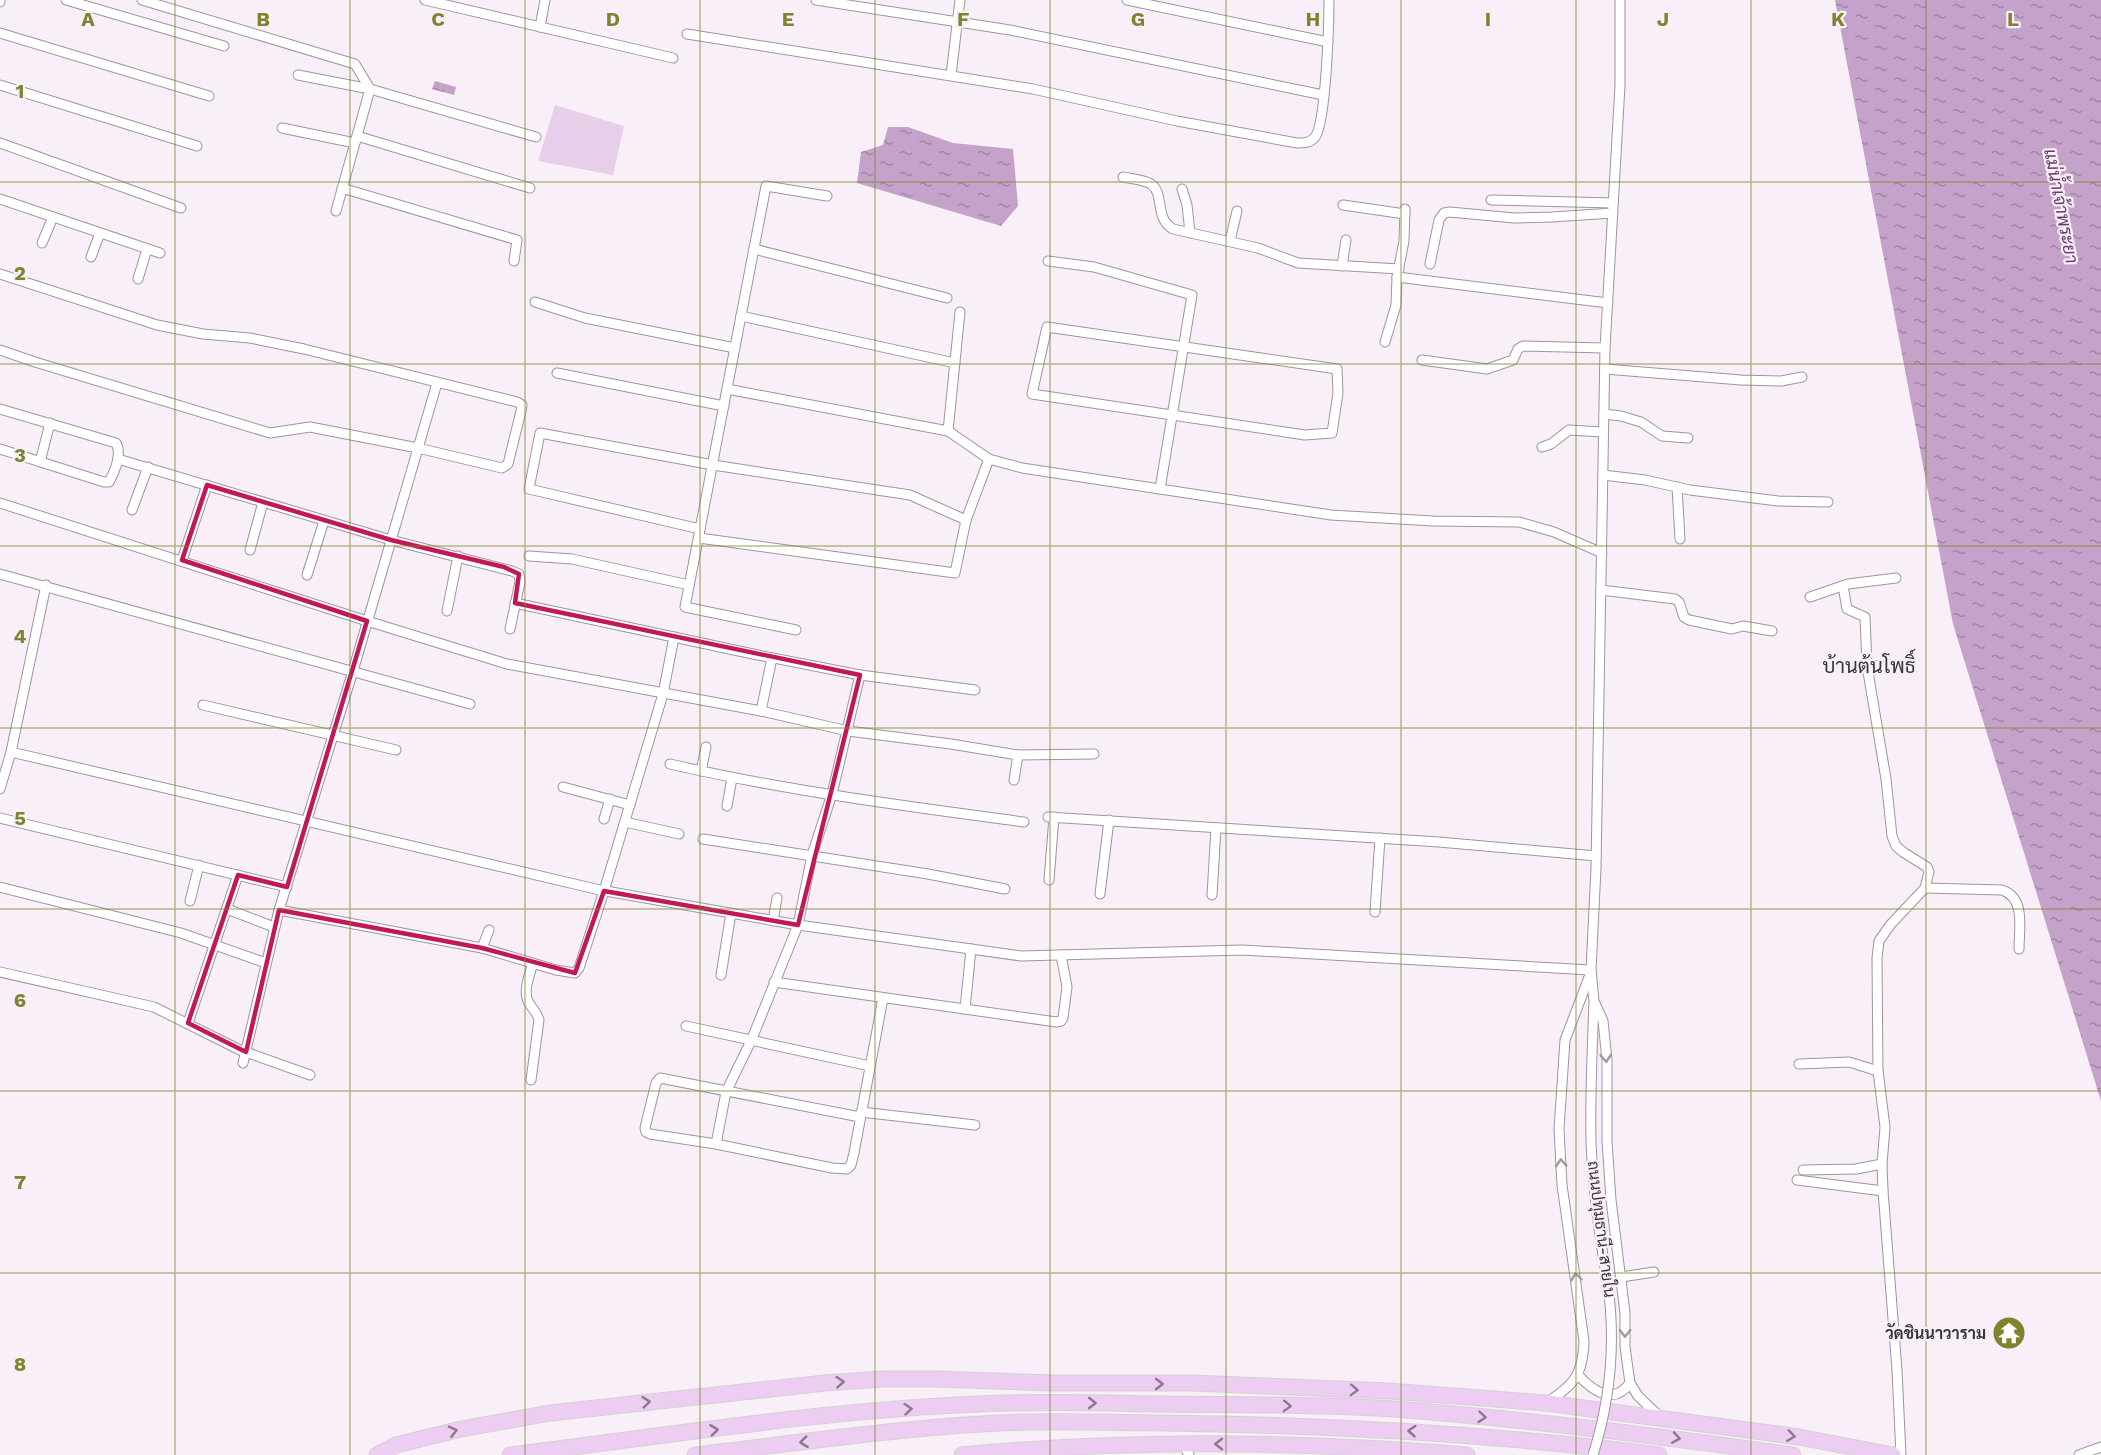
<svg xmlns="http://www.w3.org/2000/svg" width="2101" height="1455" font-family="'Work Sans',Sarabun,sans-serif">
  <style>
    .park { fill: #e7cfe9 }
    .water { fill: url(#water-ripples) }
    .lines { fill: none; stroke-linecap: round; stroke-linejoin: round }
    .minor-casing { stroke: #9e959f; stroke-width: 11 }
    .primary-casing { stroke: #d3d2d3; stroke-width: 17 }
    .minor { stroke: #fff; stroke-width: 9 }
    .primary { stroke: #eecdf2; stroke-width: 15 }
    .minor-bridge-casing { stroke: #9e959f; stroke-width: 11; stroke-linecap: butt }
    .minor-bridge { stroke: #fff; stroke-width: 9 }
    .oneway { stroke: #9c9a9c }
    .oneway2 { stroke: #8a798c }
    .marked { fill: none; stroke: #c2185b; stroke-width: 4.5; stroke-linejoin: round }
    .grid { fill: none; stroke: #7e832e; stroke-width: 1.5; stroke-opacity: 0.55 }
    .labels { text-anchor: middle; stroke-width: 4.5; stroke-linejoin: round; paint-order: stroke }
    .street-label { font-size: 16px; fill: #383438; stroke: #f8eff9 }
    .poi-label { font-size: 16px; font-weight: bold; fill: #383438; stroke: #f8eff9; text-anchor: end }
    .water-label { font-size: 18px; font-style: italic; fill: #683b6e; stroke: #f8eff9 }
    .quarter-label { font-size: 20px; fill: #383438; stroke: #f8eff9 }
    .grid-label { font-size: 20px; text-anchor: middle; font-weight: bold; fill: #7e832e; stroke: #f8eff9; stroke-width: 4.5; stroke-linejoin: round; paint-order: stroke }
  </style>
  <defs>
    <pattern id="water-ripples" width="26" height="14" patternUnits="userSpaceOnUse" patternTransform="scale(1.5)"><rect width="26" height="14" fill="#c5a2c9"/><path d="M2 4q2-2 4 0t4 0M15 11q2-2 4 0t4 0" fill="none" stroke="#a185a4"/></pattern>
  </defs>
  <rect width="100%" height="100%" fill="#f8eff9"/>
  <polygon class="park" points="555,105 624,126 613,175 538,161"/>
  <g class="water">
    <polygon points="1835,0 2101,0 2101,1101 1953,624"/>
    <polygon points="435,81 456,87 454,95 432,89"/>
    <polygon points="888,127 908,127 953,143 1013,149 1018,206 1001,226 857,183 861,152 883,145"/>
  </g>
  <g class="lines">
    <defs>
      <g id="minor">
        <polyline points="66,0 224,46"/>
        <polyline points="142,0 355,64 370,89 536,137"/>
        <polyline points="425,0 673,58"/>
        <polyline points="816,0 1010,30 1323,95"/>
        <polyline points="1127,0 1328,42"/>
        <polyline points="1620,0 1620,85 1605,348 1596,868 1591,970 1594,1001 1603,1021 1607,1060 1607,1141 1611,1200 1625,1313 1625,1347 1630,1383 1638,1396 1659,1416"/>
        <polyline points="0,2 0,0"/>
        <polyline points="540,27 545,0"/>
        <polyline points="0,33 209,96"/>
        <path d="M 687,34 L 1033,89 L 1177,121 L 1297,143 C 1304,143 1310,143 1315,137 C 1326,124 1329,22 1329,0"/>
        <polyline points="298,75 370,89 336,211"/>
        <polyline points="951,75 960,0"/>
        <polyline points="0,85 197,146"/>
        <polyline points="282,128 355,143"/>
        <polyline points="357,136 530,188"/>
        <polyline points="0,143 181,208"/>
        <path d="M 1123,177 C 1132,179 1143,179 1151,184 C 1165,194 1154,218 1173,229 L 1258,248 L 1298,263 L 1399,269"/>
        <polyline points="342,188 517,240 514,261"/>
        <polyline points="1182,189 1187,205 1190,233"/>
        <polyline points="0,199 160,253"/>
        <polyline points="1491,200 1613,203"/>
        <polyline points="1343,205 1405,214"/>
        <polyline points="1230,241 1237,211"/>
        <polyline points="42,243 53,217"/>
        <polyline points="754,249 947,298"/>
        <polyline points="91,257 100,233"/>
        <polyline points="1048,261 1094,267 1192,295 1160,489"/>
        <polyline points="1430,264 1439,220 1444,213 1450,212 1514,218 1552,217 1613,213"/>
        <polyline points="1342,266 1346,240"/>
        <polyline points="0,274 157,325 203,334 250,338 304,349 517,402 522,405 521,411 508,464 502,468 418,448 310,427 270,433 35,362 0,350"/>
        <polyline points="1397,277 1608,303"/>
        <polyline points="138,279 147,249"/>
        <polyline points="535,302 585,318 735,348"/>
        <polyline points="741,316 955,363"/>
        <polygon points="1047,327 1337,369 1338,393 1332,433 1305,435 1032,394"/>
        <polyline points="1385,342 1396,305 1397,277 1404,241 1405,209"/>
        <polyline points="1422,360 1487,369 1513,360 1518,349 1523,346 1605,348"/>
        <polyline points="1605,369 1741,380 1781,381 1802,377"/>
        <polyline points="557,373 724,406"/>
        <polyline points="727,389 948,431 989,459 1022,468 1331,515 1433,521 1519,522 1554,532 1602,553"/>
        <path d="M 0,409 L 116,443 C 122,454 115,471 109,482 L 104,482 L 0,449"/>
        <polyline points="1604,414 1621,416 1641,422 1662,436 1688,438"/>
        <polyline points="948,431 960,312"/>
        <polyline points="1542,447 1551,444 1569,430 1603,432"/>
        <polyline points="118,459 391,540 512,571 519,574 520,582 510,629"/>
        <polyline points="40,462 50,423"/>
        <polyline points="1603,475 1645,480 1690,490 1778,501 1828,502"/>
        <polyline points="1677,487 1680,539"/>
        <polyline points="0,503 367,621 507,664 761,711 848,731 951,744 1018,755 1094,754"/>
        <polyline points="132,510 148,467"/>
        <polyline points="700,529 529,489 540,433 713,465 910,495 966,520"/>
        <polyline points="699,538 955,573 966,520 989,459"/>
        <polyline points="250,550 263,502"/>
        <polyline points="529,556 572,559 689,585"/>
        <polyline points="182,560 207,485"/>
        <polyline points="0,574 470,704"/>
        <polyline points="307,575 324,521"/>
        <polyline points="1843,586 1847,609 1865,617 1867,666 1886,779 1892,836 1896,846 1903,852 1927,867 1929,872 1925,888 1891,924 1879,941 1877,958 1878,1071 1885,1127 1882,1164 1883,1191 1897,1370 1901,1455"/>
        <polyline points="1601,590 1675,599 1679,602 1684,617 1689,620 1732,629 1743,626 1772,631"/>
        <polyline points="1810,597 1848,584 1896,578"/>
        <polyline points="515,603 753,654 860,675 975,690"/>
        <polyline points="447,611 458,556"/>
        <polyline points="796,630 685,607 766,186 827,196"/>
        <polyline points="1867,666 1897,665"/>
        <polyline points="203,705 396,750"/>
        <polyline points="761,711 772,658"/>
        <polyline points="11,752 600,890 798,925 971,949 1021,956 1243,950 1591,970"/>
        <path d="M 670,764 C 787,791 905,806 1024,822"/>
        <polyline points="701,771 706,747"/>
        <polyline points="1014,780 1018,755"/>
        <polyline points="563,787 630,805"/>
        <polyline points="0,789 11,752 46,585"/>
        <polyline points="727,806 732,778"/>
        <polyline points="1048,817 1439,842 1596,856"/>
        <polyline points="0,818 287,887"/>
        <polyline points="604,819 610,799"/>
        <polyline points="625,822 679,834"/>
        <polyline points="703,839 928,874 1005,889"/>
        <polyline points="1049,880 1054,817"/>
        <polyline points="0,887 181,933 266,963"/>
        <path d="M 1925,888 L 2002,890 C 2026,898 2019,929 2019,949"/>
        <polyline points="1100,894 1109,820"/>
        <polyline points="1212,895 1216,828"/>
        <polyline points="190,901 199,865"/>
        <polyline points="227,909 274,927"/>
        <polyline points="279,910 482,948 556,970 575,973 579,968 604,891 663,694 674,637"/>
        <polyline points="1375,912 1380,838"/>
        <polyline points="773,921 777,898"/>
        <polyline points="482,948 489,930"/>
        <polyline points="0,972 154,1007 240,1050 310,1075"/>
        <polyline points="721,975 731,913"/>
        <polyline points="774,982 1056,1022 1061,1021 1063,1018 1067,987 1061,955"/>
        <path d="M 1594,1003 C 1592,1049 1590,1096 1591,1142 C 1593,1188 1599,1234 1607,1279"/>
        <polyline points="965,1009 971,949"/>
        <polyline points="188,1023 238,875"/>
        <polyline points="686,1026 870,1066"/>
        <polyline points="243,1063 279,910 353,671 437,383"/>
        <polyline points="1799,1064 1849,1062 1878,1071"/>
        <path d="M 531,1080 L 539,1020 C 537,1012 533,1010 529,1003 C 522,992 530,974 533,963"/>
        <polyline points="861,1112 975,1125"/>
        <polyline points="860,1117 660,1078 656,1083 645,1128 646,1132 650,1134 716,1144 832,1168 847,1169 851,1165 854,1153 883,998"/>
        <polyline points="716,1144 726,1092 751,1041 798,925 812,855 832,794 860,675"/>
        <polyline points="1803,1170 1856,1169 1882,1164"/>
        <polyline points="1797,1180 1883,1191"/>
        <polyline points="1621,1277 1654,1272"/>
        <path d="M 1578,1375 C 1593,1391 1613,1406 1630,1383"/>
        <path d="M 1546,1403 C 1574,1385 1583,1375 1584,1341 L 1562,1185 L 1559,1129 L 1565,1040 L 1591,972"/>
        <polyline points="1183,1444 1189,1455"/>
        <polyline points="2079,1455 2101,1447"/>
      </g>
      <g id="primary">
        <polyline points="377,1455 396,1445 461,1429 550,1413 825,1383 882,1379 936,1379 1051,1383 1193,1383 1389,1391 1546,1403 1799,1437 1893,1455"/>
        <path d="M 510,1455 C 666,1436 823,1410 980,1404 C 1040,1401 1101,1403 1161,1404 C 1238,1405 1317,1404 1394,1409 C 1527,1419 1660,1436 1793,1455"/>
        <path d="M 695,1455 C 805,1442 917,1425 1028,1422 C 1074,1421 1119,1423 1164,1423 C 1330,1425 1495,1434 1659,1455"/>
        <path d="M 962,1455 C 1129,1439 1299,1441 1467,1455"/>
      </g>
    </defs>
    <use href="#minor" class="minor-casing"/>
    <use href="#primary" class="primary-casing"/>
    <use href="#minor" class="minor"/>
    <use href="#primary" class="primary"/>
    <defs>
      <path id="minor-bridge" d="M 1593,1455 C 1611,1398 1616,1338 1607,1279"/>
    </defs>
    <use href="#minor-bridge" class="minor-bridge-casing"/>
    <use href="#minor-bridge" class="minor-bridge"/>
  </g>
  <defs><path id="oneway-chevron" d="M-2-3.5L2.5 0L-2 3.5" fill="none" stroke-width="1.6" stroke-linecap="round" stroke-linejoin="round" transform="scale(1.5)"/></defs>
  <g class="oneway">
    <use href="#oneway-chevron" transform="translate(1606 1058) rotate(86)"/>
    <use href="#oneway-chevron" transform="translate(1561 1163) rotate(-94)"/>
    <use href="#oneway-chevron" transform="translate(1576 1277) rotate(-98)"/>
    <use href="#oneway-chevron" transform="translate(1625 1333) rotate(91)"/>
  </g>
  <g class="oneway2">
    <use href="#oneway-chevron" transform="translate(840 1382) rotate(-4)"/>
    <use href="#oneway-chevron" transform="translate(1159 1384)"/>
    <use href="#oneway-chevron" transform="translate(1354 1390) rotate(2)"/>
    <use href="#oneway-chevron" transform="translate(646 1402) rotate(-6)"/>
    <use href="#oneway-chevron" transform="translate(1092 1403) rotate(1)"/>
    <use href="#oneway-chevron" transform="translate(1287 1406) rotate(2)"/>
    <use href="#oneway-chevron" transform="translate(908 1409) rotate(-5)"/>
    <use href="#oneway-chevron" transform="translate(1482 1417) rotate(5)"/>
    <use href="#oneway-chevron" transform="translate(714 1430) rotate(-7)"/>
    <use href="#oneway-chevron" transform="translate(453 1431) rotate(-14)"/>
    <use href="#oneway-chevron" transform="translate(1412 1431) rotate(-176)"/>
    <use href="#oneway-chevron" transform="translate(1791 1436) rotate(8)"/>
    <use href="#oneway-chevron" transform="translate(1676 1438) rotate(9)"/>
    <use href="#oneway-chevron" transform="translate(804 1442) rotate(173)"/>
    <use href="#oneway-chevron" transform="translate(1219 1444) rotate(180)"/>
  </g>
  <path class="marked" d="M 207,485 L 391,540 L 504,567 L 519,574 L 515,603 L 860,675 L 798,925 L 604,891 L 575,973 L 482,948 L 279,910 L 246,1052 L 188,1023 L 238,875 L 287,887 L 367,621 L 182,560 Z"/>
  <path class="grid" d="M 175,0 L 175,1455M 350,0 L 350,1455M 525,0 L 525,1455M 700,0 L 700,1455M 875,0 L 875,1455M 1050,0 L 1050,1455M 1226,0 L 1226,1455M 1401,0 L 1401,1455M 1576,0 L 1576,1455M 1751,0 L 1751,1455M 1926,0 L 1926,1455M 0,182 L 2101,182M 0,364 L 2101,364M 0,546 L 2101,546M 0,728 L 2101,728M 0,909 L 2101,909M 0,1091 L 2101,1091M 0,1273 L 2101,1273"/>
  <defs>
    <symbol id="temple-disc" viewBox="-11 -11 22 22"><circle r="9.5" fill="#7e832e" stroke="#f8eff9"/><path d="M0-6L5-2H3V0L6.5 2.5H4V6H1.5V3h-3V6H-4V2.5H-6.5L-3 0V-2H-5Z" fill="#fff"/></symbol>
  </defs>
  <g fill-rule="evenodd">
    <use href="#temple-disc" x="1990" y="1314" width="38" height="38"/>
  </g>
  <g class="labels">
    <g class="street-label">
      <text transform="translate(1602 1229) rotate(83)" y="6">ถนนปทุมธานี-สายใน</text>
    </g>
    <g class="poi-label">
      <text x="1986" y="1339">วัดชินนาวาราม</text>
    </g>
    <g class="water-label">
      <text transform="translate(2061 206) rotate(79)" y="6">แม่น้ำเจ้าพระยา</text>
    </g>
    <g class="quarter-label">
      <text x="1869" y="673">บ้านต้นโพธิ์</text>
    </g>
  </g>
  <g class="grid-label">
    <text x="88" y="26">A</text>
    <text x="263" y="26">B</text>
    <text x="438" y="26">C</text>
    <text x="613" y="26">D</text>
    <text x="788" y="26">E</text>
    <text x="963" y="26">F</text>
    <text x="1138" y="26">G</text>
    <text x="1313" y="26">H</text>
    <text x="1488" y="26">I</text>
    <text x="1663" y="26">J</text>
    <text x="1838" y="26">K</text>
    <text x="2013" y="26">L</text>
    <text x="20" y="98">1</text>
    <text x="20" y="280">2</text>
    <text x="20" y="462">3</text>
    <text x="20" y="643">4</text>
    <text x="20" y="825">5</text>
    <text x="20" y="1007">6</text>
    <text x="20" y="1189">7</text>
    <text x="20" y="1371">8</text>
  </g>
</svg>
